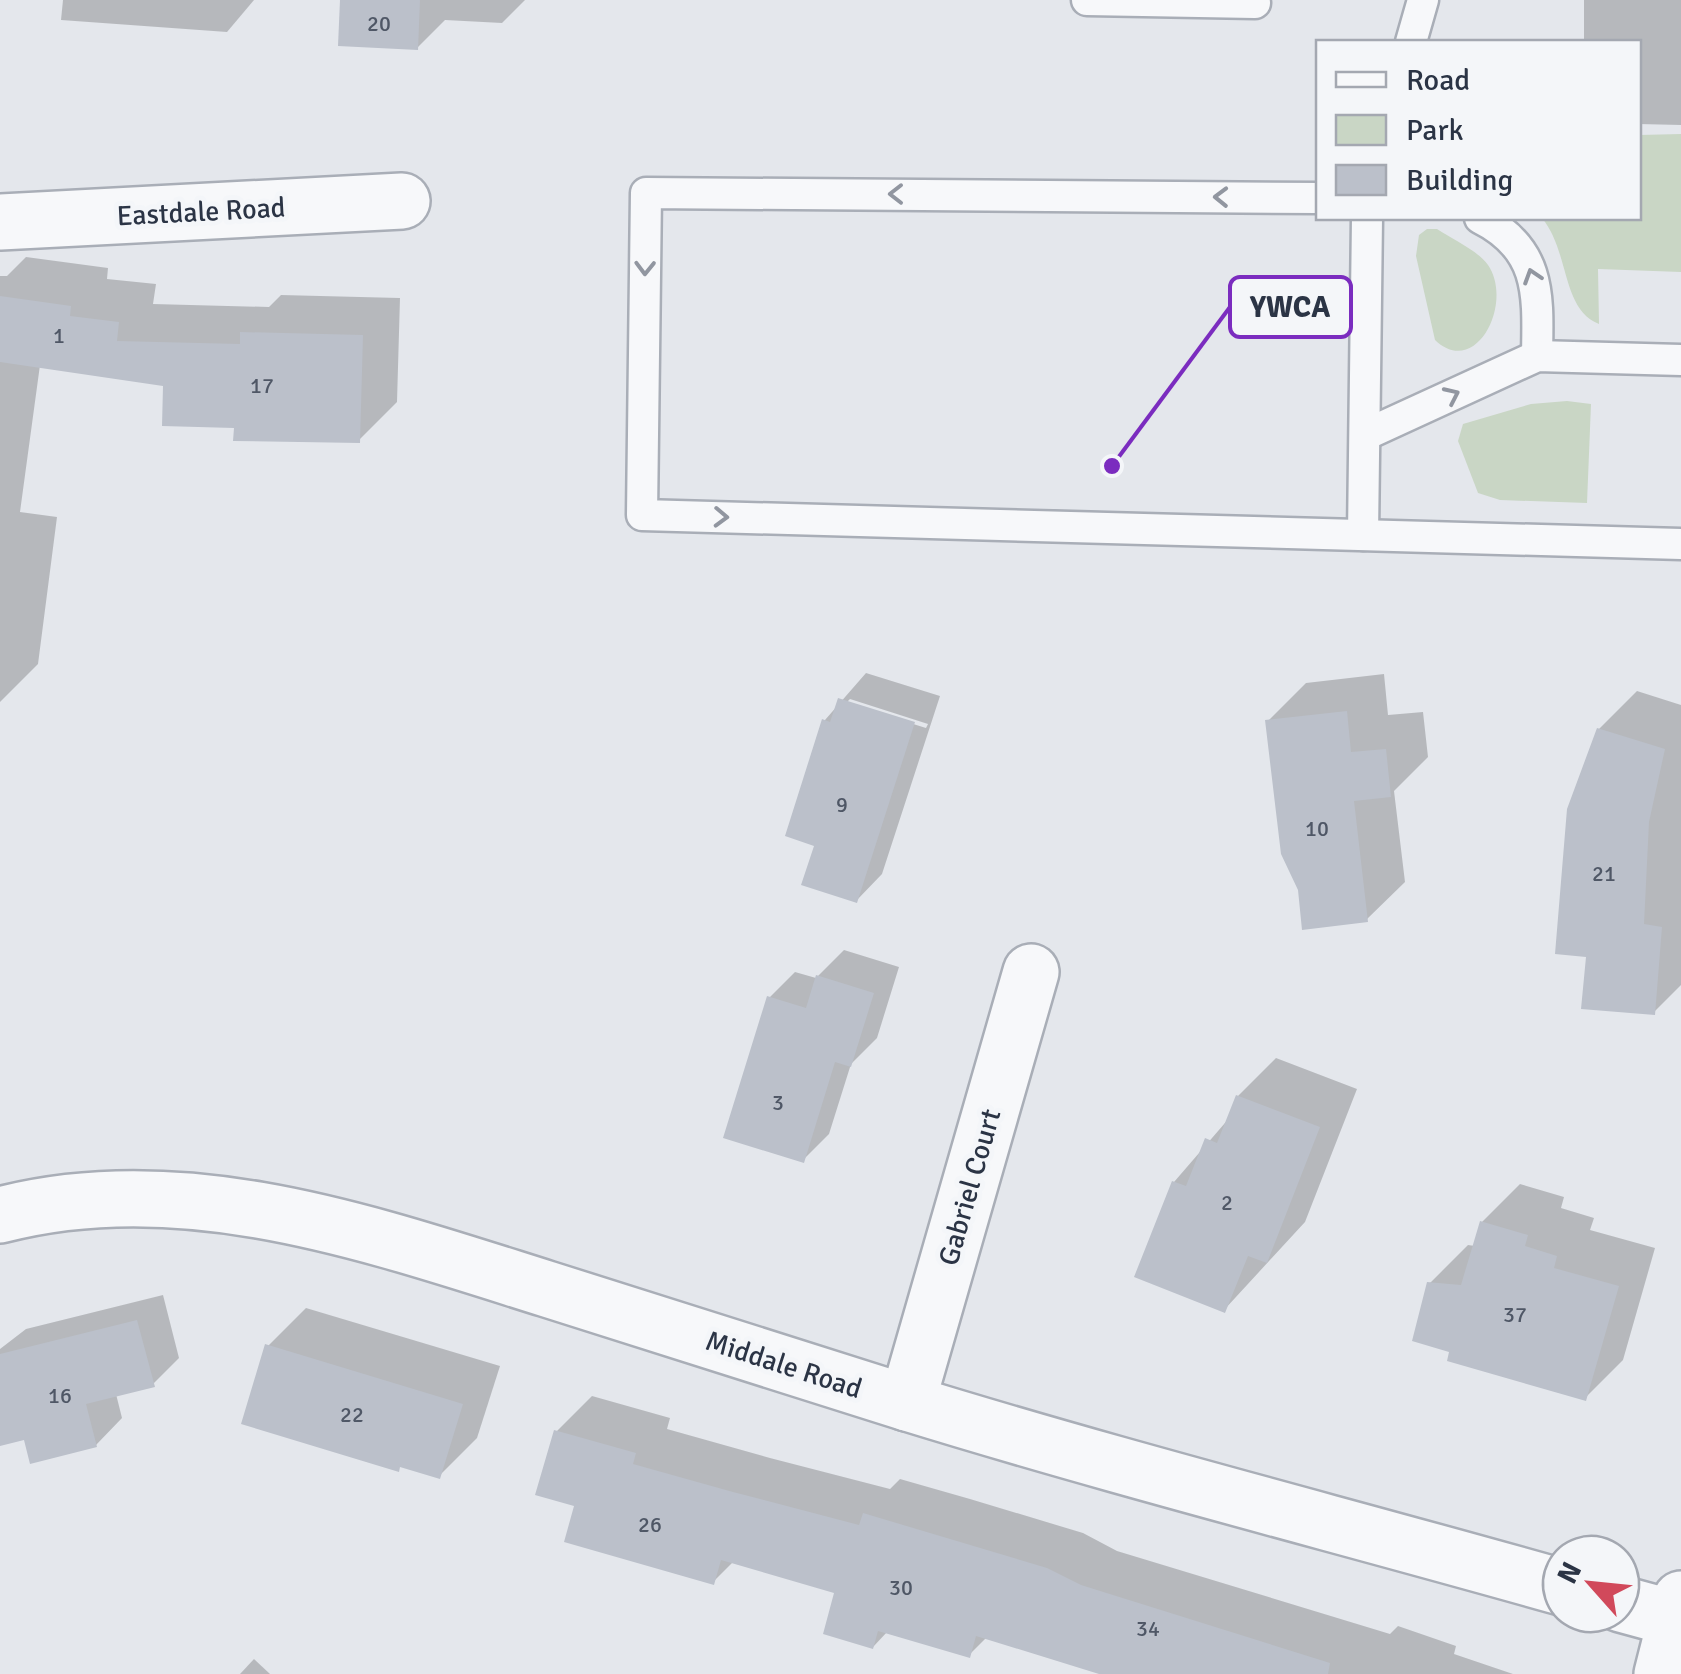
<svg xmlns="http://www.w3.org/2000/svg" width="1681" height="1674" font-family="Signika,sans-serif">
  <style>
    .green { fill: #c9d6c5 }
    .shadow { fill: #0003; fill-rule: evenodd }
    .building { fill: #bbc0ca }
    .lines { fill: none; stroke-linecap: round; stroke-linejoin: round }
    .lane-casing { stroke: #a9aeb7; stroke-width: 35 }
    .street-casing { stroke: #a9aeb7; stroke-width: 60 }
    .lane { stroke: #f7f8fa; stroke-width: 30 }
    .street { stroke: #f7f8fa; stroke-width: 55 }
    .oneway { stroke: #9196a0 }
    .labels { text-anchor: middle; stroke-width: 10; stroke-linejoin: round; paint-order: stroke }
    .number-label { font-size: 22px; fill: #4f5766 }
    .street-label { font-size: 28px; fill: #2b3445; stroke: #f4f6f9 }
    .leader { fill: none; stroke: #7b2cbf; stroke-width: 4 }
    .callout-dot { fill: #7b2cbf; stroke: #f4f6f9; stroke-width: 4 }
    .callout { fill: #f4f6f9; stroke: #7b2cbf; stroke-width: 4 }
    .callout-label { font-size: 30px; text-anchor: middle; font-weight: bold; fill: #2b3445 }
  </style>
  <rect width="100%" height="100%" fill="#e4e7ec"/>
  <g class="green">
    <path d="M 1681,134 L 1681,272 L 1598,269 L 1599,324 C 1561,309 1570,252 1542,218 L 1638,218 L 1639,135 Z"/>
    <path d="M 1427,229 L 1437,229 C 1452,239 1477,250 1488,265 C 1514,303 1476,379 1435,340 L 1416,256 L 1419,235 Z"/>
    <polygon points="1567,401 1591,404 1587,503 1500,500 1478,493 1458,441 1463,424 1531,404"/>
  </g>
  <g class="shadow">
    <polygon points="63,0 254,0 227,32 61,20"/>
    <polygon points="343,0 525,0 502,23 445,20 418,47"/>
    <polygon points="1584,0 1681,0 1681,125 1638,124 1638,42 1584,42"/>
    <polygon points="26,257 108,268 107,279 156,284 153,304 269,307 281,295 400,298 397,402 359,440 236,425 166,384 40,365 20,512 57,517 38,664 0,702 0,276 7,276"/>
    <path d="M 866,673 L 940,696 L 882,874 L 856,901 L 817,844 L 825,720 ZM 850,699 L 928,724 L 926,728 L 846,703 Z"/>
    <polygon points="1384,674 1388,715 1423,712 1428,757 1394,791 1405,882 1366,920 1268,721 1306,683"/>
    <polygon points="1637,691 1681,705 1681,985 1654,1012 1599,729"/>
    <polygon points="844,950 899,967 877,1038 851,1064 829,1134 803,1160 769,998 795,972 816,978"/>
    <polygon points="1276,1058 1357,1089 1305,1222 1224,1310 1174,1182 1231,1116 1238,1096"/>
    <polygon points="1520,1184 1564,1197 1561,1208 1594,1218 1590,1230 1655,1248 1623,1360 1585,1398 1452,1351 1429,1284 1468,1245 1475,1246 1482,1222"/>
    <polygon points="163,1295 179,1358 153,1384 116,1394 122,1418 96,1445 26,1437 0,1443 0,1349 26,1329"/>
    <polygon points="306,1308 500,1366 477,1438 439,1476 268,1346"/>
    <polygon points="592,1396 670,1418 667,1429 770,1458 890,1489 900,1479 970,1499 1083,1533 1117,1551 1390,1634 1398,1626 1456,1646 1454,1654 1513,1674 1107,1674 987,1637 969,1655 888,1631 873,1647 837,1591 734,1561 713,1582 577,1504 556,1432"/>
    <polygon points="254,1659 270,1674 240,1674"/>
  </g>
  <g class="building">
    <polygon points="340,0 420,0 418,50 338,46"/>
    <polygon points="0,296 71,306 70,316 119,322 117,341 240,344 240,332 363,335 360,443 233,441 234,428 162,426 163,386 0,362"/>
    <polygon points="838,698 915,722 857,903 801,885 814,846 785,836 822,719 830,722"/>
    <polygon points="1347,711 1351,752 1386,749 1391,797 1354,801 1368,922 1302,930 1298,890 1281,854 1265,720"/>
    <polygon points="1597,728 1665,749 1649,822 1644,924 1662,927 1655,1015 1581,1009 1586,957 1555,954 1567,809"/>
    <polygon points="816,975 874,993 851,1067 835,1062 804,1163 723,1138 767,996 806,1008"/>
    <polygon points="1236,1095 1320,1127 1267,1263 1248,1256 1225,1313 1134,1277 1172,1181 1186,1186 1205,1138 1217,1143"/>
    <polygon points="1480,1221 1528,1235 1525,1246 1557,1256 1554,1268 1619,1286 1586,1401 1447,1361 1449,1352 1412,1341 1427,1282 1461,1285"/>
    <polygon points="137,1320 155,1387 86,1404 97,1447 30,1464 24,1440 0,1446 0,1354"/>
    <polygon points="265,1344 463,1404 440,1479 400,1467 399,1472 241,1424"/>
    <polygon points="554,1430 636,1453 633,1464 733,1492 859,1525 863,1513 1047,1568 1081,1585 1330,1663 1328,1674 1099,1674 976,1636 970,1658 878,1631 873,1649 823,1634 834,1593 721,1560 714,1585 564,1542 574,1506 535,1495"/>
  </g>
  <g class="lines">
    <defs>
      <g id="lane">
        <polyline points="1087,0 1255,3"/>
        <polyline points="1411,42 1423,0"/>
        <polyline points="1318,198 646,193 642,515 1681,544"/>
        <path d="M 1480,218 C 1542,249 1538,296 1537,356"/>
        <polyline points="1367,434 1537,356 1681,360"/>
        <polyline points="1363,535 1367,218"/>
      </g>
      <g id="street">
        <polyline points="0,222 402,201"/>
        <path d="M 0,1215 C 184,1167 372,1234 547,1289 C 666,1327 785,1365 904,1402 C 1121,1469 1342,1525 1561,1587"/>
        <polyline points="907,1403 1031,972"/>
        <polyline points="1621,1604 1676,1619"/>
        <polyline points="1662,1674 1681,1599"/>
      </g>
    </defs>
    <use href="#lane" class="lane-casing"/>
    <use href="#street" class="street-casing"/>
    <use href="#lane" class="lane"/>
    <use href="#street" class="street"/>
  </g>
  <defs><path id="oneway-chevron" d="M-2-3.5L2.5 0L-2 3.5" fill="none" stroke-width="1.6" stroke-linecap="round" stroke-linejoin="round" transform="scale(2.5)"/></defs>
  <g class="oneway">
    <use href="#oneway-chevron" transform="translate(896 194) rotate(-180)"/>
    <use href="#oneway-chevron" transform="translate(1221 197) rotate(-179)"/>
    <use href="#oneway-chevron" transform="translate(645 268) rotate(91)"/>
    <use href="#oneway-chevron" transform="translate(1532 276) rotate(-108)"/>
    <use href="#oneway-chevron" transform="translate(1452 395) rotate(-25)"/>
    <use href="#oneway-chevron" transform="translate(721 517) rotate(2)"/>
  </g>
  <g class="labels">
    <g class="number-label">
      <text x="379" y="31">20</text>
      <text x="59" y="343">1</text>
      <text x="262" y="393">17</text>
      <text x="842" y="812">9</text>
      <text x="1317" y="836">10</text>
      <text x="1604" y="881">21</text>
      <text x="778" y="1110">3</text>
      <text x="1227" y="1210">2</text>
      <text x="1515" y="1322">37</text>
      <text x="60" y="1403">16</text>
      <text x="352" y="1422">22</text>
      <text x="650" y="1532">26</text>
      <text x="901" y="1595">30</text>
      <text x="1148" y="1636">34</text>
    </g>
    <g class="street-label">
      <text transform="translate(201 211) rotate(-3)" y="10">Eastdale Road</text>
      <text transform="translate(969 1187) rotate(-74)" y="10">Gabriel Court</text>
      <text transform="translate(784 1364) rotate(18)" y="10">Middale Road</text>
    </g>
  </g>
  <path class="leader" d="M1112 466L1230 307"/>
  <circle class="callout-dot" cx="1112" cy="466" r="10"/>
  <rect class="callout" x="1230" y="277" width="121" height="60" rx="10"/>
  <g class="callout-label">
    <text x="1290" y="317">YWCA</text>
  </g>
  <rect x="1316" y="40" width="325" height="180" fill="#f4f6f9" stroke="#a4a8b1" stroke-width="2.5"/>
  <rect x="1336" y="72" width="50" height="15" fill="#f7f8fa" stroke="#a4a8b1" stroke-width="2.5"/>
  <text x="1406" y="90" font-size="30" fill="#2b3445">Road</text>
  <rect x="1336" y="115" width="50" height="30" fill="#c9d6c5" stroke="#a4a8b1" stroke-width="2.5"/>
  <text x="1406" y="140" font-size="30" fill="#2b3445">Park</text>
  <rect x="1336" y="165" width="50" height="30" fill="#bbc0ca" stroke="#a4a8b1" stroke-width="2.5"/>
  <text x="1406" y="190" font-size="30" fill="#2b3445">Building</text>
  <g transform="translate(1591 1584) rotate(297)"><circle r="48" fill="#f4f6f9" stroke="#a4a8b1" stroke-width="2.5"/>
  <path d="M0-8L18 38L0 25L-18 38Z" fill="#d1495b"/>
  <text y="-15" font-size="28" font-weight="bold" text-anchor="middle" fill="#2b3445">N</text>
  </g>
</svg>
